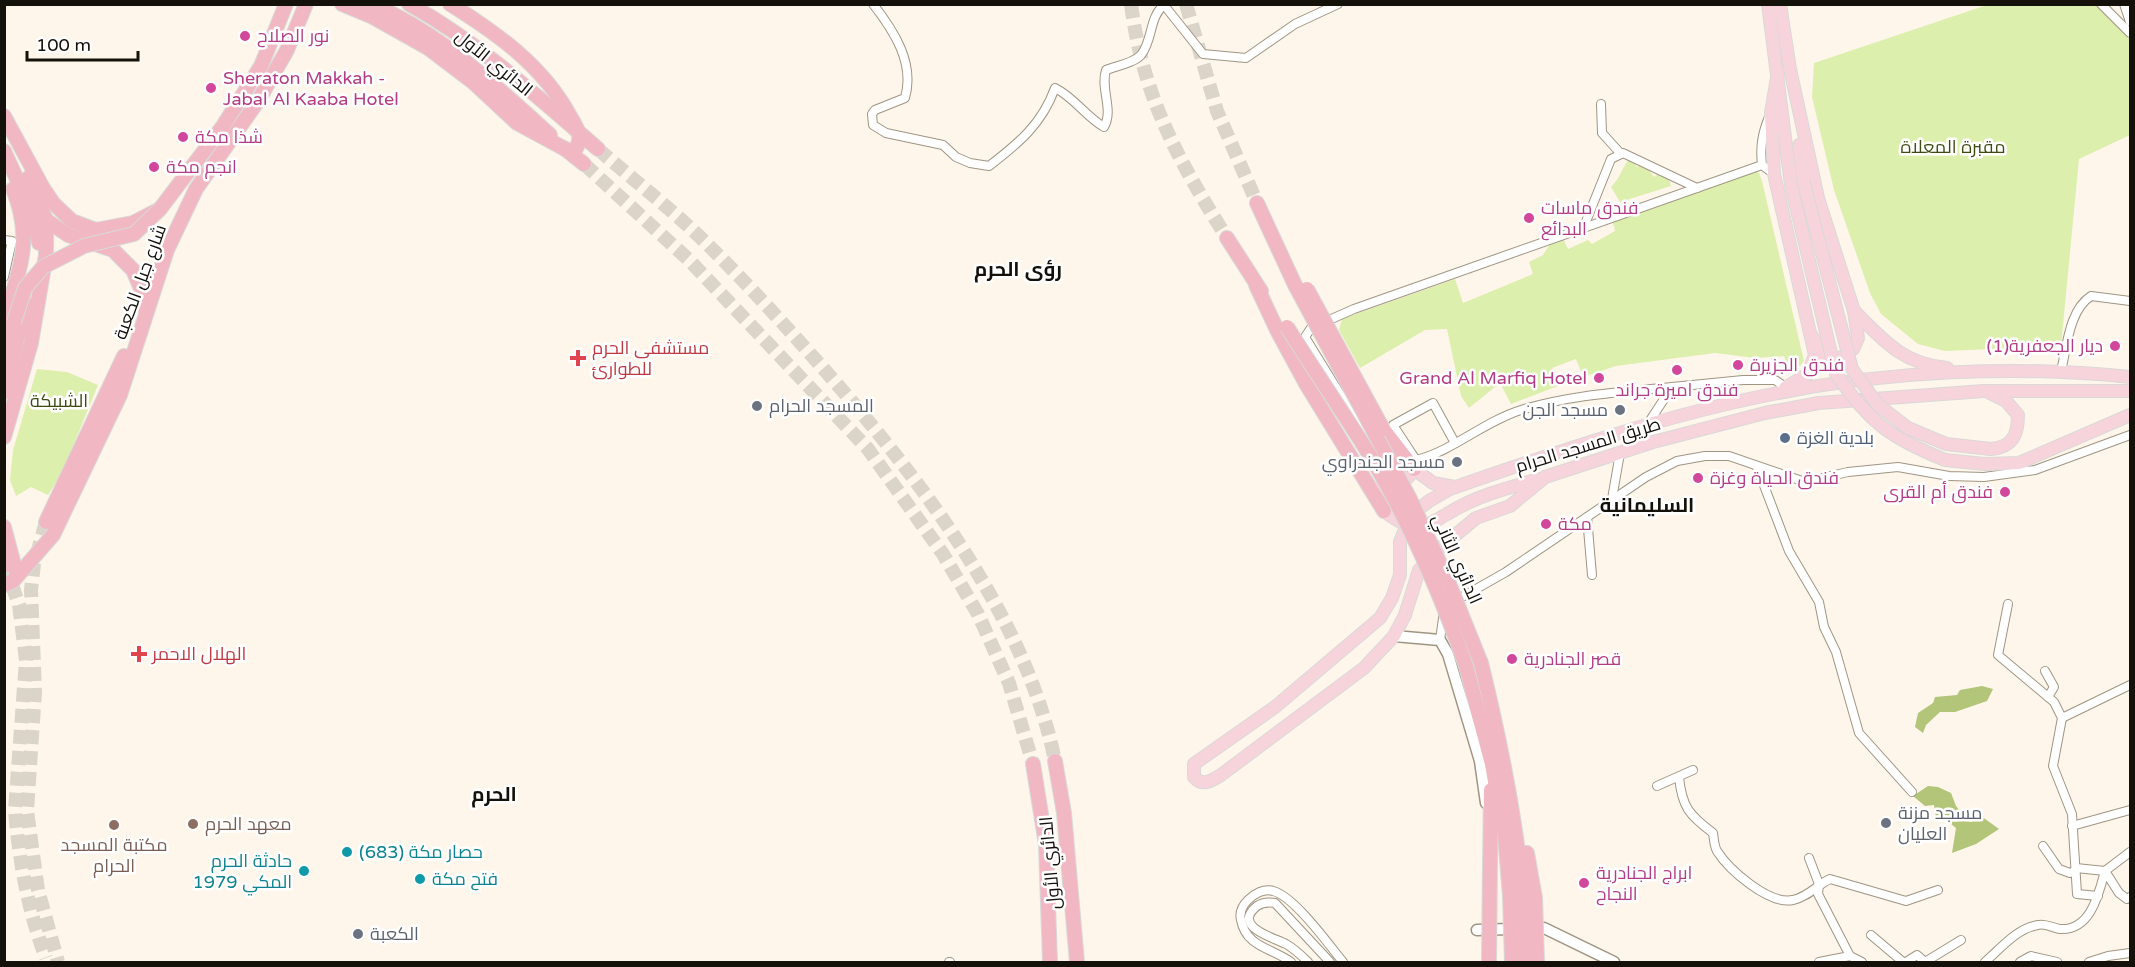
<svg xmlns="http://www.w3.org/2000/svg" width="2135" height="967" font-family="'Varela Round',Cairo,sans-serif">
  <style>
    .green { fill: #ddefad }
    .forest { fill: #b2c578 }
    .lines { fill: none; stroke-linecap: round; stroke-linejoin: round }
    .highway-tunnel { stroke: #dbd4c9; stroke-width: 14; stroke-dasharray: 14 7; stroke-linecap: butt }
    .street-casing { stroke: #a09583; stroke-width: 10 }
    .secondary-casing { stroke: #a09583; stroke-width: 13 }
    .primary-casing { stroke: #d9d9d8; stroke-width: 14 }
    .highway-casing { stroke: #d9d9d8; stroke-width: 16 }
    .street { stroke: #fff; stroke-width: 8 }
    .secondary { stroke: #fff; stroke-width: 10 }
    .primary { stroke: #f7d4dc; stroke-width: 12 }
    .highway { stroke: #f1b8c4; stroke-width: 14 }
    .primary-bridge-casing { stroke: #d9d9d8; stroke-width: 14; stroke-linecap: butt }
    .highway-bridge-casing { stroke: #d9d9d8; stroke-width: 16; stroke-linecap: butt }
    .primary-bridge { stroke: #f7d4dc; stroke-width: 12 }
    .highway-bridge { stroke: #f1b8c4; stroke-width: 14 }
    .hotel-dot { fill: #d1479c; stroke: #fff; stroke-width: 2 }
    .health-dot { fill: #e0444e; stroke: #fff; stroke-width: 2 }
    .worship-dot { fill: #6b7280; stroke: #fff; stroke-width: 2 }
    .service-dot { fill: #5c6f8a; stroke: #fff; stroke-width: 2 }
    .education-dot { fill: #8d6e63; stroke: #fff; stroke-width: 2 }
    .culture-dot { fill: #0f9aa8; stroke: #fff; stroke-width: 2 }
    .labels { text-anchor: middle; stroke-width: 5; stroke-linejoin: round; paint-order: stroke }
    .hotel-label { font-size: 18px; fill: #b23c85; stroke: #fff; text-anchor: start }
    .street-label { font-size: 18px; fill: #14100a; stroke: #fff }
    .park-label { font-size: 18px; fill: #3e4a10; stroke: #fff }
    .health-label { font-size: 18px; fill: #be3a42; stroke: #fff; text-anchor: start }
    .worship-label { font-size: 18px; fill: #5b616d; stroke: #fff; text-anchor: start }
    .service-label { font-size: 18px; fill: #4e5e75; stroke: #fff; text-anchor: start }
    .education-label { font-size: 18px; fill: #785e54; stroke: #fff; text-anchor: start }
    .culture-label { font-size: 18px; fill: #0d838f; stroke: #fff; text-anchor: start }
    .neighbourhood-label { font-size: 20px; font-weight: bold; fill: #14100a; stroke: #fff }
  </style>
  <rect width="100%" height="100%" fill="#fef6eb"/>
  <g class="green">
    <polygon points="1987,5 2097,5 2130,39 2130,135 2079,159 2061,346 1945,351 1918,344 1881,314 1870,293 1834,190 1812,97 1814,63"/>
    <path d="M 1630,158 L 1637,167 L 1644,163 L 1654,177 L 1661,172 L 1665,178 L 1669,178 L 1671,186 L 1620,202 L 1611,187 C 1620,179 1622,167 1630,158 Z"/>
    <polygon points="1751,170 1759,173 1762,181 1804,361 1800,366 1788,367 1784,356 1755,358 1715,353 1616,366 1583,377 1576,359 1552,368 1558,386 1511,404 1500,383 1469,408 1461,396 1447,329 1425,330 1360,368 1339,330 1342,319 1455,279 1463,303 1533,274 1529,262 1543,255 1552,241 1563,238 1568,249 1588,240 1592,244 1615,231 1612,219 1694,189 1696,193"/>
    <polygon points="37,369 67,372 98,385 62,473 48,495 31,487 16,496 10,480 13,450"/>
  </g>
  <g class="forest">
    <polygon points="1982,686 1993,689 1987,701 1955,712 1940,712 1926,725 1923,733 1915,727 1918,713 1933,703 1935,697 1957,695 1960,690"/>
    <polygon points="1928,786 1938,787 1951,793 1956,806 1966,818 1981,816 1999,829 1976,844 1952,853 1956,828 1945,819 1936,818 1934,805 1925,806 1913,796"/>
  </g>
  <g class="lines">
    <g class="highway-tunnel">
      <path d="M 1131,4 C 1143,97 1178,160 1227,238"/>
      <polyline points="1186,4 1217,111 1257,203"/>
      <path d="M 598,149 C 632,179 669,207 701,238 C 743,279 783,323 822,367 C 918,476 1026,616 1055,761"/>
      <polyline points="584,164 689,260 868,449 943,554 978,614 1009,683 1033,764"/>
      <polyline points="46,522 34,564 31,590 35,692 27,811 38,890 58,962"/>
      <path d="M 5,565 L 19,605 L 26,660 L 15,810 C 19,860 28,911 46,958"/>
    </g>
    <defs>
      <g id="street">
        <path d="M 873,4 C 894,31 915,63 905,98 L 875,110 L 872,114 L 873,125 L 886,133 L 943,145 L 956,157 L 970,163 L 989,166 C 1019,143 1042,124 1055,88 C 1075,98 1085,116 1104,127 C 1114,110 1100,89 1106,70 C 1116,66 1134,63 1141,55 C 1153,40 1149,17 1164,5 L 1203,54 L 1246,58 L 1295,24 L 1338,4"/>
        <polyline points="2101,4 2130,33"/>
        <polyline points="2124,4 2130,22"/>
        <polyline points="1601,104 1602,133 1621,154"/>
        <path d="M 1769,117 C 1762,134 1760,147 1762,165 L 1774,174"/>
        <polyline points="1583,229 1611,159 1623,153 1697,188"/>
        <polyline points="4,240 12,241 4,277"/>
        <path d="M 2061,371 C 2067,347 2069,310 2091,296 L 2130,301"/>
        <polyline points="1647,425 1672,387 1743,380 1775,380 1787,388"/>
        <polyline points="1366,436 1305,337 1311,328 1354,309 1762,165"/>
        <polyline points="1378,457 1394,482"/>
        <polyline points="1416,460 1393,425 1433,403 1455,443"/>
        <polyline points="1757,467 1789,551 1819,602 1824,627 1836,652 1859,733 1912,792"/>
        <path d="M 1414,469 L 1416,460 C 1453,451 1483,422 1521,410 C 1569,395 1622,392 1672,387"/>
        <polyline points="1612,499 1620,453"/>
        <polyline points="1587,517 1592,575"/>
        <polyline points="1455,601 1506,572 1646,477 1677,461 1705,456 1729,456 1805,482 1848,472 1898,467 1949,476 1984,477 2035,470 2130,435"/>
        <polyline points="2008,604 1998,655 2054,702 2062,718 2053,766 2072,814 2077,894 2098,896"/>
        <polyline points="1440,640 1444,611"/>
        <polyline points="2045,671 2054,687 2048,697"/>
        <polyline points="2062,718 2130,685"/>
        <path d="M 1679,777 C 1682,807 1689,815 1713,833 C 1714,839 1714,846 1717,851 C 1729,870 1769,905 1793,900 C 1808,897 1817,885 1830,879 L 1906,901 L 1938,890"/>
        <polyline points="1657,786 1693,770"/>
        <polyline points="2072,826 2130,810"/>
        <polyline points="2043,846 2059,869 2070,873 2076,870"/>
        <polyline points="1809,858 1819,884 1818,894 1850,956 1862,962"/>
        <polyline points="2076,868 2105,871 2130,852"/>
        <polyline points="1871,935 1903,962"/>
        <polyline points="949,962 950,962"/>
        <path d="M 1291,962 C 1272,948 1246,947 1241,920 C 1239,912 1243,905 1248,900 C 1254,894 1264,888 1273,891 C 1294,896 1329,945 1343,962"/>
        <path d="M 1308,962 C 1301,955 1295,949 1286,944 C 1275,938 1231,927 1257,906 C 1263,902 1268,902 1275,903 L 1330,962"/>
        <polyline points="1819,962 1850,956"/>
        <polyline points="1906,962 1917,955 1925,962"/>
        <polyline points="1925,962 1961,940"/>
        <path d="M 1985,962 C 2000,949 2017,928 2038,925 C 2045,923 2053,928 2060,929 C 2091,931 2099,893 2105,871 L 2119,893 L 2127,899 L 2130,897"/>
        <polyline points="2020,962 2031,956 2057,962"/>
        <polyline points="2089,962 2108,956 2130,953"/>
      </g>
      <g id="secondary">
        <polyline points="1394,636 1440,640 1448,654 1480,761 1486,803"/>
        <polyline points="1477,930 1544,928 1614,962"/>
      </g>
      <g id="primary">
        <polyline points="1768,4 1791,185"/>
        <polyline points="1780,4 1790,69 1818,198 1854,311 1858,338 1853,349 1839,359 1824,356 1812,336"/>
        <polyline points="1778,72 1771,113 1774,174 1815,355 1808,374 1785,388"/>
        <polyline points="1799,145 1803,180"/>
        <path d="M 1854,311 C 1884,341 1903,364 1947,368"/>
        <path d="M 2130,377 C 2015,365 1887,371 1773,394 C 1666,415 1553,453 1450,489 L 1429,501 L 1411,515 L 1400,542 L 1400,575 L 1392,598 L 1380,618 L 1275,707 L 1194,764 L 1194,777 C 1203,787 1211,781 1221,775 L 1364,668 L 1394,636 L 1405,615 L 1419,570 L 1441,547 L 1476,518 L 1510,506 L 1545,477 L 1653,442 L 1765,413 L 1819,403 L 1984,391 L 2130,391"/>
        <path d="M 1988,392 L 2006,401 L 2018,415 C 2018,436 2012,447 1991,449"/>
        <polyline points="1945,460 1985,464 2019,463 2130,415"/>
        <path d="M 1369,488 C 1390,492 1403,487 1414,469 L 1433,483 L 1455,487"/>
        <path d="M 1384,511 C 1393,518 1405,526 1417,527 C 1428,527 1438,519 1447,514 C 1476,496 1507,488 1539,479"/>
      </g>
      <g id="highway">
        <path d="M 342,4 L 371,16 L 428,48 L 474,83 L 517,123 L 567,150 L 575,150 C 584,138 577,128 570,116 C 543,66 498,34 450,4"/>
        <path d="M 371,4 C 439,32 496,86 550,135"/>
        <path d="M 409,4 C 479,43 538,97 598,149"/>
        <polyline points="4,116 43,188 53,203 72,221 96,230 133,223 160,209 223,126 261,66 286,4"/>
        <polyline points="564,148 584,164"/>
        <polyline points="4,151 32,212 39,243"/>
        <polyline points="1257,203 1295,285"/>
        <polyline points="46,220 68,235 113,250 133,270 142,291 144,308"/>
        <polyline points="1227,238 1261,291"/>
        <polyline points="1256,285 1278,332 1305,382 1384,511"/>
        <path d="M 4,321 C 19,270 34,241 13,189"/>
        <polyline points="4,349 12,327"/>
        <polyline points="4,392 26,303"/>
        <polyline points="1383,429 1414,469"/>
        <polyline points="4,437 31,343 46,255 46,220 28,178"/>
        <polyline points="46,522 124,356"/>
        <polyline points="4,527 17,576"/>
        <polyline points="4,565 5,565"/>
        <polyline points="4,585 13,581 53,535 120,395 167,250 196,189 258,101 287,50 306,4"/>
        <path d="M 1481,663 C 1500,740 1516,818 1523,897"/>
        <polyline points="1466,666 1492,764 1505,836 1510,896"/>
        <polyline points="1055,761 1064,813 1077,962"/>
        <polyline points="1033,764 1046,845 1050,962"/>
        <polyline points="1527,853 1535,898"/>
        <polyline points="1490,863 1491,790"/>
      </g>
    </defs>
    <use href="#street" class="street-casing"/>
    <use href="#secondary" class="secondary-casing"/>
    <use href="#primary" class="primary-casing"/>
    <use href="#highway" class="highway-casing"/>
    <use href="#street" class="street"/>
    <use href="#secondary" class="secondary"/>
    <use href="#primary" class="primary"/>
    <use href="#highway" class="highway"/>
    <defs>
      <g id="primary-bridge">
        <polyline points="1803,180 1852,369 1878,405 1908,428 1946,444 1991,449"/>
        <path d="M 1791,185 L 1836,374 C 1870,423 1891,438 1945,460"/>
      </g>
      <g id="highway-bridge">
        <polyline points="1295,285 1410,499 1448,581 1481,663"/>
        <polyline points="1307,289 1383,429"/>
        <polyline points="14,322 25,288 43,267 84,246 134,234 160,209"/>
        <path d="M 1287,327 C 1315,372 1346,416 1374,462 C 1411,525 1441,596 1466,666"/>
        <polyline points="1510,896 1512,962"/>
        <polyline points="1523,897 1525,962"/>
        <polyline points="1535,898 1537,962"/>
        <polyline points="1489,962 1490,863"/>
      </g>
    </defs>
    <use href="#primary-bridge" class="primary-bridge-casing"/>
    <use href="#highway-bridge" class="highway-bridge-casing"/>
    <use href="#primary-bridge" class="primary-bridge"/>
    <use href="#highway-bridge" class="highway-bridge"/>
  </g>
  <g class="hotel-dot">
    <circle cx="245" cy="36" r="6"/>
    <circle cx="211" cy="88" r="6"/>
    <circle cx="183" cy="137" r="6"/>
    <circle cx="154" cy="167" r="6"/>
    <circle cx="1529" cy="218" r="6"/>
    <circle cx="2115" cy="346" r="6"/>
    <circle cx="1738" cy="365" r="6"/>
    <circle cx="1677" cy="370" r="6"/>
    <circle cx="1599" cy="378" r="6"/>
    <circle cx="1698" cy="478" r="6"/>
    <circle cx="2005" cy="492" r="6"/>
    <circle cx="1546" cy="524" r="6"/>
    <circle cx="1512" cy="659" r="6"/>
    <circle cx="1584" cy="883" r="6"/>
  </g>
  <g class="health-dot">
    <path d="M575 349h6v6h6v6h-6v6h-6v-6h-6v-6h6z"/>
    <path d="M136 645h6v6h6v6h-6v6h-6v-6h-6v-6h6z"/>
  </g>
  <g class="worship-dot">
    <circle cx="757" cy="406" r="6"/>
    <circle cx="1620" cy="410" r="6"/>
    <circle cx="1457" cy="462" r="6"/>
    <circle cx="1886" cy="823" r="6"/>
    <circle cx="358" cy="934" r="6"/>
  </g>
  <circle class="service-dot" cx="1785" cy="438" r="6"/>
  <g class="education-dot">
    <circle cx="193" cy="824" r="6"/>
    <circle cx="114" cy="825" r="6"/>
  </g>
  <g class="culture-dot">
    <circle cx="347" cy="852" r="6"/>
    <circle cx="304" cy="871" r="6"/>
    <circle cx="420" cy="879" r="6"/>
  </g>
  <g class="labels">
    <g class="hotel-label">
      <text x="257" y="42">نور الصلاح</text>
      <text x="223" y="84">Sheraton Makkah -<tspan x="223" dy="21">Jabal Al Kaaba Hotel</tspan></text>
      <text x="195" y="143">شذا مكة</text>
      <text x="166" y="173">انجم مكة</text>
      <text x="1541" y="214">فندق ماسات<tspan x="1541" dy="21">البدائع</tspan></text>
      <text x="2103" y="352" text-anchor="end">ديار الجعفرية(1)</text>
      <text x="1750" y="371">فندق الجزيرة</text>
      <text x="1587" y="384" text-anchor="end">Grand Al Marfiq Hotel</text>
      <text x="1677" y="396" text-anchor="middle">فندق اميرة جراند</text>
      <text x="1710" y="484">فندق الحياة وغزة</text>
      <text x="1993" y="498" text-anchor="end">فندق أم القرى</text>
      <text x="1558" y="530">مكة</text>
      <text x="1524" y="665">قصر الجنادرية</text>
      <text x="1596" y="879">ابراج الجنادرية<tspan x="1596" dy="21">النجاح</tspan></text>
    </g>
    <g class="street-label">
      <text transform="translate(494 63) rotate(39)" y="6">الدائري الأول</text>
      <text transform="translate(140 282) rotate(-70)" y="6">شارع جبل الكعبة</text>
      <text transform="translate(1588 445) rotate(-17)" y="6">طريق المسجد الحرام</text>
      <text transform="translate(1457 559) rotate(66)" y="6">الدائري الثاني</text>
      <text transform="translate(1050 863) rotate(-95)" y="6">الدائري الأول</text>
    </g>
    <g class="park-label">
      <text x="1953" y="153">مقبرة المعلاة</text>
      <text x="59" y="407">الشبيكة</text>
    </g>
    <g class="health-label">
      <text x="592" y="354">مستشفى الحرم<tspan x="592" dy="21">للطوارئ</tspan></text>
      <text x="152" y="660">الهلال الاحمر</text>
    </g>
    <g class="worship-label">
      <text x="769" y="412">المسجد الحرام</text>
      <text x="1608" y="416" text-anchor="end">مسجد الجن</text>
      <text x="1445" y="468" text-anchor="end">مسجد الجندراوي</text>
      <text x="1898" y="819">مسجد مزنة<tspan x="1898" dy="21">العليان</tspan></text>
      <text x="370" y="940">الكعبة</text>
    </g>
    <g class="service-label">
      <text x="1797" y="444">بلدية الغزة</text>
    </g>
    <g class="education-label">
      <text x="205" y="830">معهد الحرم</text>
      <text x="114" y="851" text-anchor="middle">مكتبة المسجد<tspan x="114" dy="21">الحرام</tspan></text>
    </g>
    <g class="culture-label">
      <text x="359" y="858">حصار مكة (683)</text>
      <text x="292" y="867" text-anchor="end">حادثة الحرم<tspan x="292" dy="21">المكي 1979</tspan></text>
      <text x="432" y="885">فتح مكة</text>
    </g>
    <g class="neighbourhood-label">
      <text x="1018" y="276">رؤى الحرم</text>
      <text x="1647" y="512">السليمانية</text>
      <text x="494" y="801">الحرم</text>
    </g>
  </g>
  <rect width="2135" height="967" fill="none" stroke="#14100a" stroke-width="12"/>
  <path d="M27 51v9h111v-9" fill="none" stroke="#14100a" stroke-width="3"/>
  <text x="36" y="51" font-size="18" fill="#14100a" stroke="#ffffff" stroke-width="4.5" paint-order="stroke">100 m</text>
</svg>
